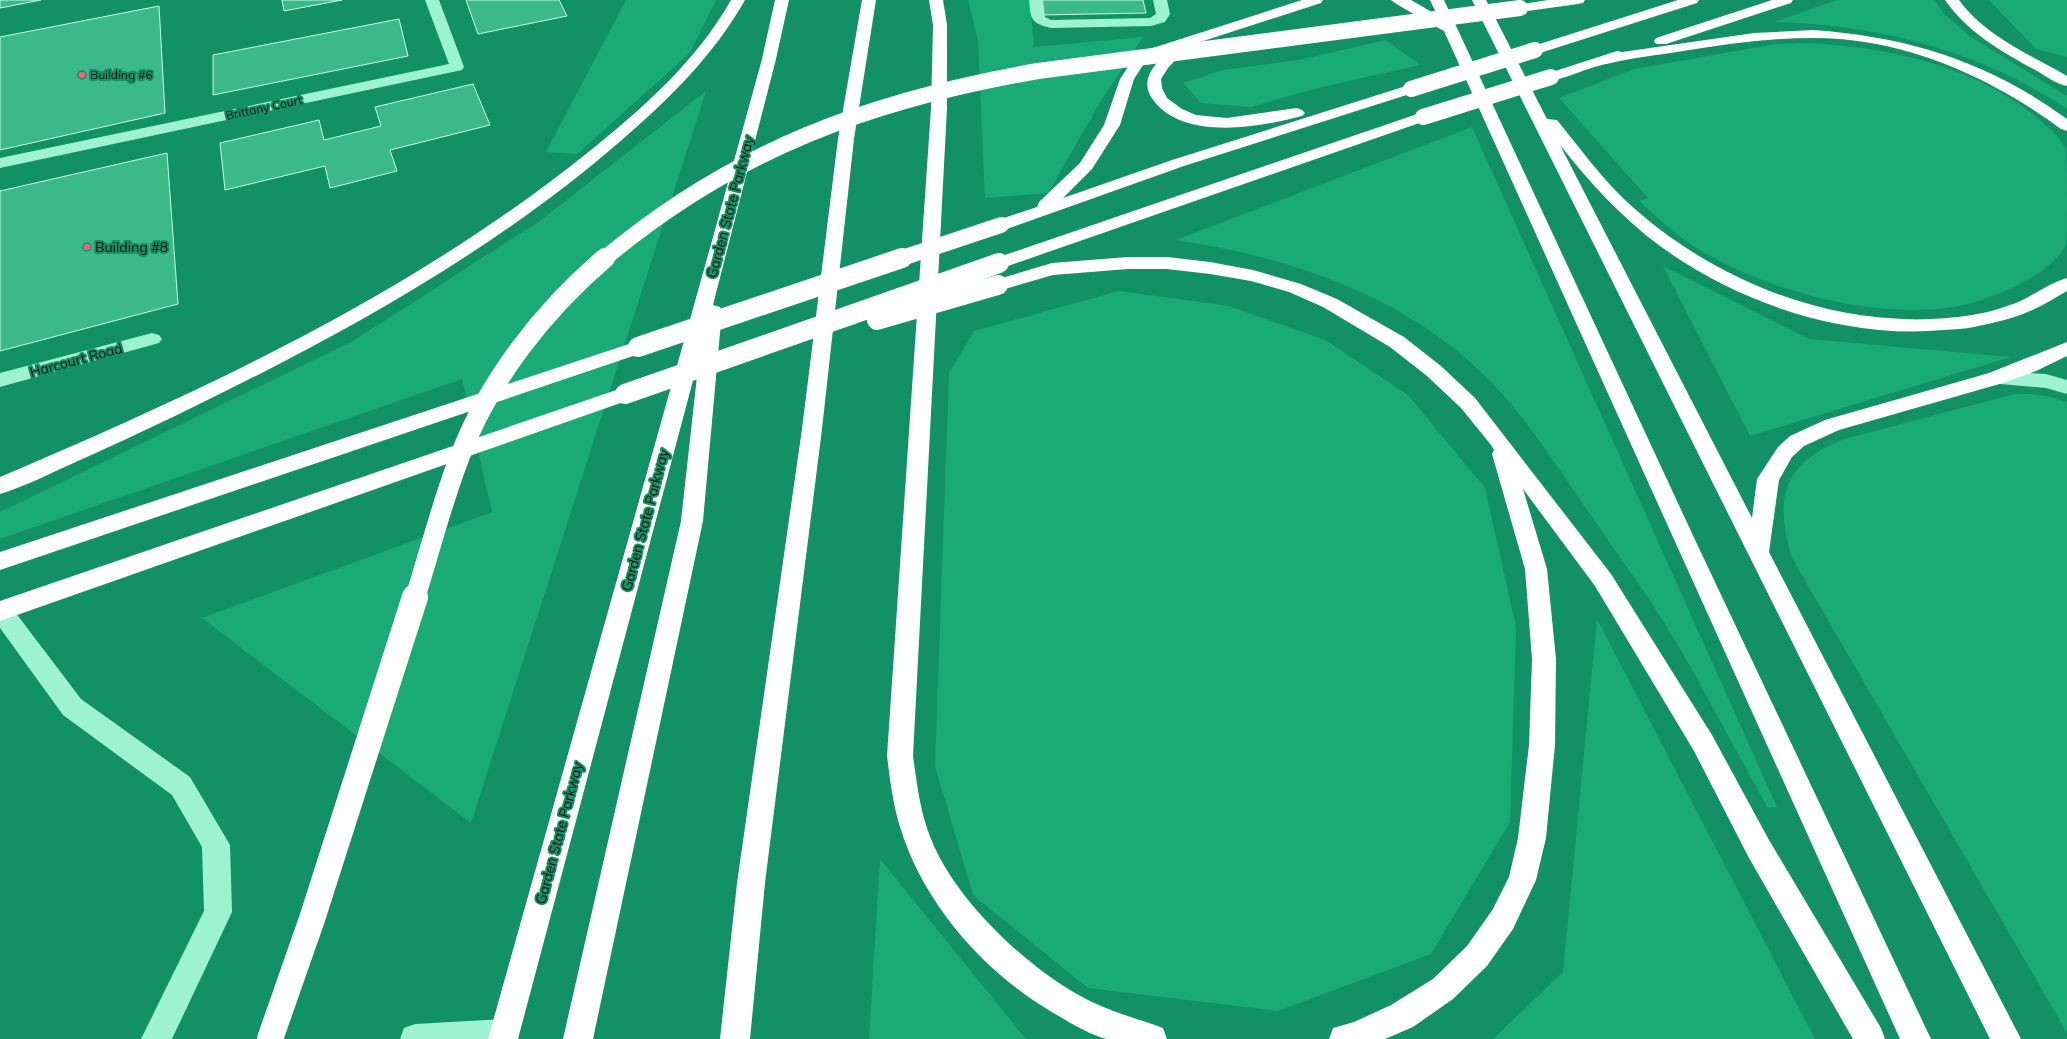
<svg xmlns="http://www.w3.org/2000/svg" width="2067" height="1039" font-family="Mulish,sans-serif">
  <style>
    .green { fill: #1aaa78 }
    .building { fill: #3bb98d; stroke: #c4fde9 }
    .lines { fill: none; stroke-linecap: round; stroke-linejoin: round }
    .lane { fill: #9df2d4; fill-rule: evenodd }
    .street { fill: #9df2d4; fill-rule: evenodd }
    .highway { fill: #fff; fill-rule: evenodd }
    .highway-bridge-far2 { stroke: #fff; stroke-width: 16 }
    .highway-bridge-far1 { stroke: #fff; stroke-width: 20 }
    .highway-bridge { stroke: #fff; stroke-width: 26 }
    .poi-dot { fill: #ff5e7c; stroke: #129066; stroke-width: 1.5 }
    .labels { text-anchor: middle; stroke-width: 4; stroke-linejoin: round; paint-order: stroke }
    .far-poi-label { font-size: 12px; fill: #111; stroke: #129066; text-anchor: start }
    .far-street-label { font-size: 12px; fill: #111; stroke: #129066 }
    .street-label { font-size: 14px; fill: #111; stroke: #129066 }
    .poi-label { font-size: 14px; fill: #111; stroke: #129066; text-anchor: start }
  </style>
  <rect width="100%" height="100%" fill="#129066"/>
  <g class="green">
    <polygon points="626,0 716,0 690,53 577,154 546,152"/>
    <polygon points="968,0 1030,0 1034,47 1143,37 1102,99 1048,193 985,198 978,41"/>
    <path d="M 1836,0 L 1935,0 L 1943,13 L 1971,37 L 2067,96 L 2067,109 C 1981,51 1878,25 1775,22 Z"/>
    <polygon points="1989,0 2067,0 2067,57 2036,49"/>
    <polygon points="1386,40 1420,65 1318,88 1251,107 1201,103 1183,83 1223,70 1298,60"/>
    <path d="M 1800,43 C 1882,45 1976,65 2040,120 C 2049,128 2061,138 2066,149 C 2067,159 2067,185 2067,197 C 2067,206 2067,238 2066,244 C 2057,265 2024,283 2005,291 C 1990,297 1975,303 1959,306 C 1875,322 1751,288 1682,238 C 1667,227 1653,214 1639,201 L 1648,198 L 1559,98 L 1634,69 L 1776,44 Z"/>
    <polygon points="706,91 471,823 202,618 492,512 462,379 0,539 0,512 353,341 541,220"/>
    <path d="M 1472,127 L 1777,807 L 1768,808 C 1732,745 1700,680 1662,619 C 1641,586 1618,555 1596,523 C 1564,477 1534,428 1496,387 C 1414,299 1292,257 1176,240 Z"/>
    <polygon points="1663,266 1809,339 2011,357 1750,436"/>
    <polygon points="1119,291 1229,306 1325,340 1409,396 1485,488 1516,627 1510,822 1431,954 1278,1011 1088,988 973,895 935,766 949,373 974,331"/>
    <path d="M 2015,394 C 2033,393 2050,396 2067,402 L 2067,1033 L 1792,558 C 1774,498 1782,464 1844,439 Z"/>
    <polygon points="1597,619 1815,1039 1493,1039 1563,972"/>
    <polygon points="880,859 1026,1039 869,1039"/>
  </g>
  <g class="building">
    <polygon points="0,0 41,0 0,8"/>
    <polygon points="282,0 342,0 284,11"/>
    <polygon points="466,0 559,0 567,16 478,34"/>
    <polygon points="1039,0 1143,0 1146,13 1040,15"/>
    <polygon points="159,6 165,113 0,150 0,37"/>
    <polygon points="399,19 408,56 213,95 213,55"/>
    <polygon points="473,84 490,125 390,150 397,171 330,188 325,166 225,190 220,143 319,120 324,140 381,126 375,107"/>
    <polygon points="167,153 178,304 0,351 0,191"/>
  </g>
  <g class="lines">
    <g class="lane">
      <path d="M 1029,0 L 1043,0 L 1045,17 L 1051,20 L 1150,18 L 1156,14 L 1153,0 L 1167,0 L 1170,14 L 1165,22 L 1151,26 L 1051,28 C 1031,23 1031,20 1029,0 Z"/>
      <polygon points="1996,371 2046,374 2067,380 2067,394 2046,388 1989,383 1986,378 1989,373"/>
      <polygon points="0,602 9,604 81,699 190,777 230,845 232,912 172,1039 141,1039 204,911 202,847 172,795 63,715 0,628"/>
      <polygon points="504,1019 515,1023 519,1034 517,1039 400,1039 404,1028 415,1024"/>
    </g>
    <g class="street">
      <polygon points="425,0 439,0 464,67 462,70 0,168 0,158 449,64"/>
      <polygon points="152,333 159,335 162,339 159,343 0,387 0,373"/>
    </g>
    <g class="highway">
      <path d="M 731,0 L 745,0 C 714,55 670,98 623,139 C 490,255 332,340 175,416 C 139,433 103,450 67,466 C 45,476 23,487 0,494 L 0,477 C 205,390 411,294 586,154 C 641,110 696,62 731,0 Z"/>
      <polygon points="775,0 789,0 776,59 713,305 720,307 722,311 703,521 593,1039 563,1039 681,521 699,358 518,1039 488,1039 710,248 762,59"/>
      <polygon points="862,0 876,0 854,139 822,429 765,883 750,1039 720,1039 737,883 802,429 838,139"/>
      <path d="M 929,0 L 943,0 L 947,25 L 947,108 L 913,756 C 917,784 920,812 931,839 C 956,902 1032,973 1092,1002 C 1115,1013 1139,1019 1163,1028 L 1167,1039 C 1149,1039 1124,1039 1107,1039 C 1091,1036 1064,1019 1050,1011 C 983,971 923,903 900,827 C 893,804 890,780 887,756 L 931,108 L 933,25 Z"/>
      <path d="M 1302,0 L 1323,0 L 1321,3 L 1188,46 L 1168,68 L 1161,79 L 1162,88 L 1167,98 L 1182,109 L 1196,115 L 1227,118 L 1297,108 L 1302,110 L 1305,113 L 1302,116 C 1260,127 1185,141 1154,101 C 1139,82 1152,68 1165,53 L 1147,59 L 1134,79 L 1120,125 L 1092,169 L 1063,198 L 1172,160 L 1406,86 L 1416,86 L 1419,89 L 1416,92 L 1184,166 L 1007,229 L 1001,230 L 995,229 L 992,225 L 995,221 L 1037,207 L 1039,202 L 1080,163 L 1104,125 L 1120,79 L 1137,53 Z"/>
      <path d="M 1391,0 L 1411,0 L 1437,15 L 1430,0 L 1444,0 L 1697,544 L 1931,1039 L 1900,1039 L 1444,31 C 1437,27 1393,3 1391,0 Z"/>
      <path d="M 1472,0 L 1486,0 L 1547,119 L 1557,120 C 1579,147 1600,176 1625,200 C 1716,285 1847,335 1972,315 C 1986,313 2002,308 2016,303 C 2033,296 2049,283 2067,278 L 2067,291 C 2055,298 2042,306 2030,311 C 2013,319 1992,323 1974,327 C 1965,329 1954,329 1944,330 C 1846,339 1739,304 1660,246 C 1621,217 1590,183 1560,145 L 1752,518 L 1757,479 L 1778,447 L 1790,436 L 1825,420 L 1989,373 L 2067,342 L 2067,356 L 2036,371 L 2003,383 L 1839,430 L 1804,446 L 1792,457 L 1779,480 L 1769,552 L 2021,1039 L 1990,1039 Z"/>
      <polygon points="1548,0 1585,0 1583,3 1578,4 1520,12 1515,11 1513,8 1515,5"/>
      <polygon points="1678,0 1699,0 1697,3 1540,53 1530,53 1528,50 1530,47"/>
      <polygon points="1772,0 1793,0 1791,3 1666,44 1656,44 1654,41 1656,38"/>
      <path d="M 1945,0 L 1959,0 C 1985,36 2029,54 2067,76 L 2067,86 C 2056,84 2046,76 2037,71 C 2002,52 1968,33 1945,0 Z"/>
      <path d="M 1814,30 C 1909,37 1989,62 2067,119 L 2067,131 L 2061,129 C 1989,76 1904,38 1813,38 C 1769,38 1726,44 1683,51 C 1658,55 1631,58 1606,64 C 1587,68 1570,77 1551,81 L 1546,80 L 1544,77 L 1546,74 L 1617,51 L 1622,52 L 1754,33 Z"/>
      <polygon points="1423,112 1428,114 1431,117 1428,120 1005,267 999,269 993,267 990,263 993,259"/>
      <polygon points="1128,257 1167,257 1210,262 1253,270 1301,284 1337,299 1404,337 1441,366 1475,398 1611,574 1712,735 1769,840 1881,1028 1885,1039 1853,1039 1749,858 1694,751 1595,586 1523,489 1547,569 1556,659 1555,745 1546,838 1536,880 1513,929 1487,966 1453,999 1413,1027 1385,1039 1329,1039 1333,1028 1354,1022 1391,1005 1433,979 1467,946 1493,909 1509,877 1518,838 1529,745 1532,659 1525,569 1492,454 1494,450 1491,445 1461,408 1427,376 1390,347 1323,307 1289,292 1251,281 1210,274 1167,269 1128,269 1053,275 998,291 992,289 989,285 992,281 1052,263"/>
      <polygon points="638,341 645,342 648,347 645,352 0,570 0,552"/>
      <polygon points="625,387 632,389 635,394 632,399 0,621 0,601"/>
    </g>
    <g class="highway-bridge-far2">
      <polyline points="1411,89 1535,50"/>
      <polyline points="1423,117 1551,77"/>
      <path d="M 604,259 C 735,149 871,100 1038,71 L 1520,8"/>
      <polyline points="899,259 1001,225"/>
    </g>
    <g class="highway-bridge-far1">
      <polyline points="877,320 998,285"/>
      <polyline points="638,347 902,258"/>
      <polyline points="625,394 999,263"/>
      <path d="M 415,598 C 430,551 442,502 460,456 C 489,380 543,311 605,258"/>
    </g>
    <polyline class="highway-bridge" points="270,1039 312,919 415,597"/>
  </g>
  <g class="poi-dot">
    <circle cx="82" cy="75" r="4"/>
    <circle cx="87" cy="247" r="4"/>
  </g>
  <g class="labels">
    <g class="far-poi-label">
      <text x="90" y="79">Building #6</text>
    </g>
    <g class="far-street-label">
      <text transform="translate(264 108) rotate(-12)" y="4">Brittany Court</text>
    </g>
    <g class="street-label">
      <text transform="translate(730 207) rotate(-75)" y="5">Garden State Parkway</text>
      <text transform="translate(76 360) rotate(-15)" y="5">Harcourt Road</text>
      <text transform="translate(645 520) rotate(-75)" y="5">Garden State Parkway</text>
      <text transform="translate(559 833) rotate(-75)" y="5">Garden State Parkway</text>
    </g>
    <g class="poi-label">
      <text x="95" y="252">Building #8</text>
    </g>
  </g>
</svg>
